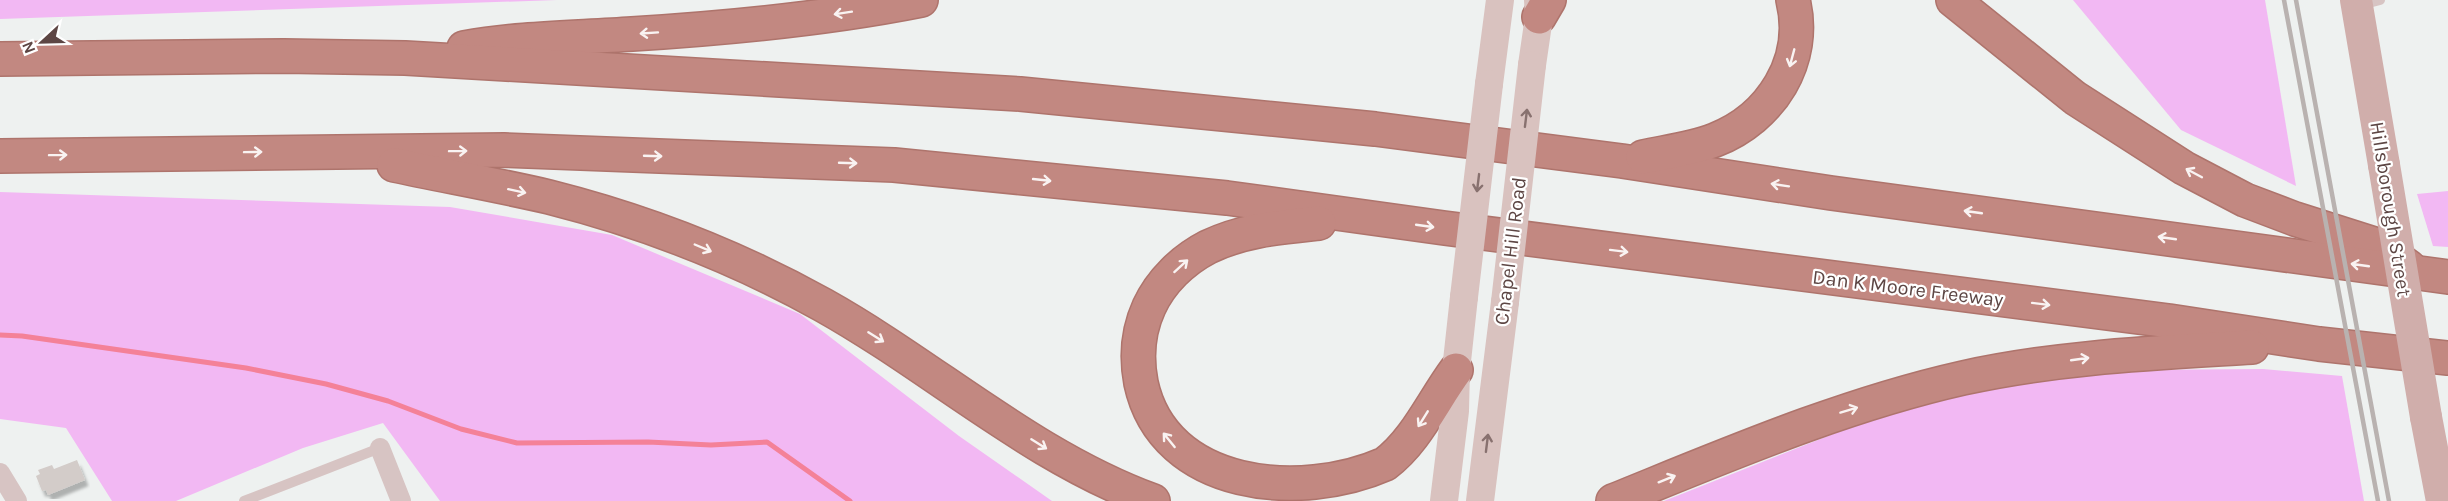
<svg xmlns="http://www.w3.org/2000/svg" width="2448" height="501" font-family="Karla,sans-serif">
  <style>
    .green { fill: #f2b8f3 }
    .lines { fill: none; stroke-linecap: round; stroke-linejoin: round }
    .stream { stroke: #f48198; stroke-width: 5 }
    .building { fill: #d3ccc9; filter: url(#shadow) }
    .motorway-casing { stroke: #ae746c; stroke-width: 36 }
    .service { stroke: #d7c4c3; stroke-width: 10 }
    .minor { stroke: #d7c4c3; stroke-width: 20 }
    .secondary { stroke: #d9c2bf; stroke-width: 28 }
    .primary { stroke: #d0aeab; stroke-width: 32 }
    .motorway { stroke: #c28881; stroke-width: 33 }
    .rail { stroke: #b9b2b0; stroke-width: 4.5 }
    .secondary-bridge { stroke: #d9c2bf; stroke-width: 28 }
    .primary-bridge { stroke: #d0aeab; stroke-width: 32 }
    .oneway { stroke: #f9f3f2 }
    .oneway2 { stroke: #88716f }
    .labels { text-anchor: middle; stroke-width: 4.5; stroke-linejoin: round; paint-order: stroke }
    .street-label { font-size: 20px; fill: #5d4644; stroke: #fff }
  </style>
  <defs>
    <filter id="shadow"><feDropShadow dx="3.5" dy="6" stdDeviation="1.5" flood-color="#0004"/></filter>
  </defs>
  <rect width="100%" height="100%" fill="#eef1f0"/>
  <g class="green">
    <polygon points="0,0 557,0 0,19"/>
    <polygon points="2073,0 2265,0 2296,186 2181,130"/>
    <polygon points="2448,191 2448,247 2433,246 2417,194"/>
    <polygon points="0,192 450,207 612,235 800,314 959,436 1052,501 440,501 383,423 303,448 176,501 112,501 66,428 0,419"/>
    <polygon points="2263,369 2342,376 2364,501 1664,501 1871,419 2000,386 2129,370"/>
  </g>
  <g class="lines">
    <polyline class="stream" points="0,335 22,336 246,368 326,384 388,401 461,429 517,443 648,442 711,445 767,442 850,501"/>
  </g>
  <polygon class="building" points="77,460 85,480 48,495 46,490 42,491 36,476 40,474 38,470 52,465 54,469"/>
  <g class="lines">
    <defs>
      <g id="motorway">
        <polyline points="1953,0 2075,98 2184,168 2245,200 2295,219 2380,246 2409,267"/>
        <polyline points="1539,17 1549,0"/>
        <path d="M 464,48 C 519,38 575,38 632,34 C 728,28 826,19 921,0"/>
        <polyline points="0,59 284,56 405,58 1020,94 1375,129 1622,161 1831,193 2448,277"/>
        <polyline points="0,156 504,150 894,165 1227,198 1444,228 2169,321 2319,344 2448,358"/>
        <path d="M 1643,157 C 1666,152 1692,149 1715,140 C 1771,118 1808,61 1793,0"/>
        <path d="M 394,165 C 446,176 498,185 549,197 C 644,221 737,257 823,305 C 934,367 1032,457 1153,501"/>
        <path d="M 1319,223 C 1281,227 1243,230 1208,247 C 1183,260 1161,281 1149,307 C 1138,331 1136,357 1141,383 C 1164,490 1301,501 1385,464 C 1416,441 1433,401 1456,370"/>
        <path d="M 1613,501 C 1727,455 1843,405 1963,378 C 2058,357 2155,353 2252,347"/>
      </g>
    </defs>
    <use href="#motorway" class="motorway-casing"/>
    <g class="service">
      <polyline points="2361,5 2380,0"/>
      <polyline points="244,501 380,448"/>
    </g>
    <g class="minor">
      <polyline points="380,448 401,501"/>
      <polyline points="0,473 17,501"/>
    </g>
    <g class="secondary">
      <polyline points="1532,65 1539,17 1538,0"/>
      <polyline points="1489,84 1500,0"/>
      <polyline points="1444,501 1455,411 1456,370 1464,297"/>
      <polyline points="1480,501 1505,302"/>
    </g>
    <g class="primary">
      <polyline points="2356,0 2384,165"/>
      <polyline points="2426,417 2442,501"/>
    </g>
    <use href="#motorway" class="motorway"/>
    <g class="rail">
      <polyline points="2284,0 2378,501"/>
      <polyline points="2296,0 2389,501"/>
    </g>
    <g class="secondary-bridge">
      <polyline points="1464,297 1489,84"/>
      <polyline points="1505,302 1532,65"/>
    </g>
    <polyline class="primary-bridge" points="2384,165 2426,417"/>
  </g>
  <defs><path id="oneway-shaft" d="M-6 0H5M1.5-3L5.5 0L1.5 3" fill="none" stroke-width="1.6" stroke-linecap="round" stroke-linejoin="round" transform="scale(1.5)"/></defs>
  <g class="oneway">
    <use href="#oneway-shaft" transform="translate(843 13) rotate(171)"/>
    <use href="#oneway-shaft" transform="translate(649 33) rotate(176)"/>
    <use href="#oneway-shaft" transform="translate(1792 58) rotate(105)"/>
    <use href="#oneway-shaft" transform="translate(458 151) rotate(-1)"/>
    <use href="#oneway-shaft" transform="translate(253 152) rotate(-1)"/>
    <use href="#oneway-shaft" transform="translate(58 155) rotate(-1)"/>
    <use href="#oneway-shaft" transform="translate(653 156) rotate(2)"/>
    <use href="#oneway-shaft" transform="translate(848 163) rotate(2)"/>
    <use href="#oneway-shaft" transform="translate(2194 173) rotate(-152)"/>
    <use href="#oneway-shaft" transform="translate(1042 180) rotate(6)"/>
    <use href="#oneway-shaft" transform="translate(1780 185) rotate(-171)"/>
    <use href="#oneway-shaft" transform="translate(517 191) rotate(12)"/>
    <use href="#oneway-shaft" transform="translate(1973 212) rotate(-172)"/>
    <use href="#oneway-shaft" transform="translate(1425 226) rotate(8)"/>
    <use href="#oneway-shaft" transform="translate(2167 238) rotate(-172)"/>
    <use href="#oneway-shaft" transform="translate(703 248) rotate(23)"/>
    <use href="#oneway-shaft" transform="translate(1619 251) rotate(7)"/>
    <use href="#oneway-shaft" transform="translate(2360 265) rotate(-172)"/>
    <use href="#oneway-shaft" transform="translate(1181 266) rotate(-42)"/>
    <use href="#oneway-shaft" transform="translate(2041 304) rotate(7)"/>
    <use href="#oneway-shaft" transform="translate(876 337) rotate(32)"/>
    <use href="#oneway-shaft" transform="translate(2080 359) rotate(-8)"/>
    <use href="#oneway-shaft" transform="translate(1849 410) rotate(-17)"/>
    <use href="#oneway-shaft" transform="translate(1423 419) rotate(122)"/>
    <use href="#oneway-shaft" transform="translate(1169 440) rotate(-129)"/>
    <use href="#oneway-shaft" transform="translate(1039 444) rotate(32)"/>
    <use href="#oneway-shaft" transform="translate(1667 479) rotate(-22)"/>
  </g>
  <g class="oneway2">
    <use href="#oneway-shaft" transform="translate(1526 118) rotate(-83)"/>
    <use href="#oneway-shaft" transform="translate(1478 183) rotate(97)"/>
    <use href="#oneway-shaft" transform="translate(1487 443) rotate(-83)"/>
  </g>
  <g class="labels">
    <g class="street-label">
      <text transform="translate(2391 209) rotate(81)" y="7">Hillsborough Street</text>
      <text transform="translate(1510 251) rotate(-83)" y="7">Chapel Hill Road</text>
      <text transform="translate(1908 288) rotate(7)" y="7">Dan K Moore Freeway</text>
    </g>
  </g>
  <g transform="translate(42 42) rotate(248)" stroke="#ffffff" stroke-width="4.5" paint-order="stroke">
  <path d="M0-4.5L10 22L0 15L-10 22Z" fill="#5d4644"/>
  <text y="-9" font-size="16" font-weight="bold" text-anchor="middle" fill="#5d4644">N</text>
  </g>
</svg>
